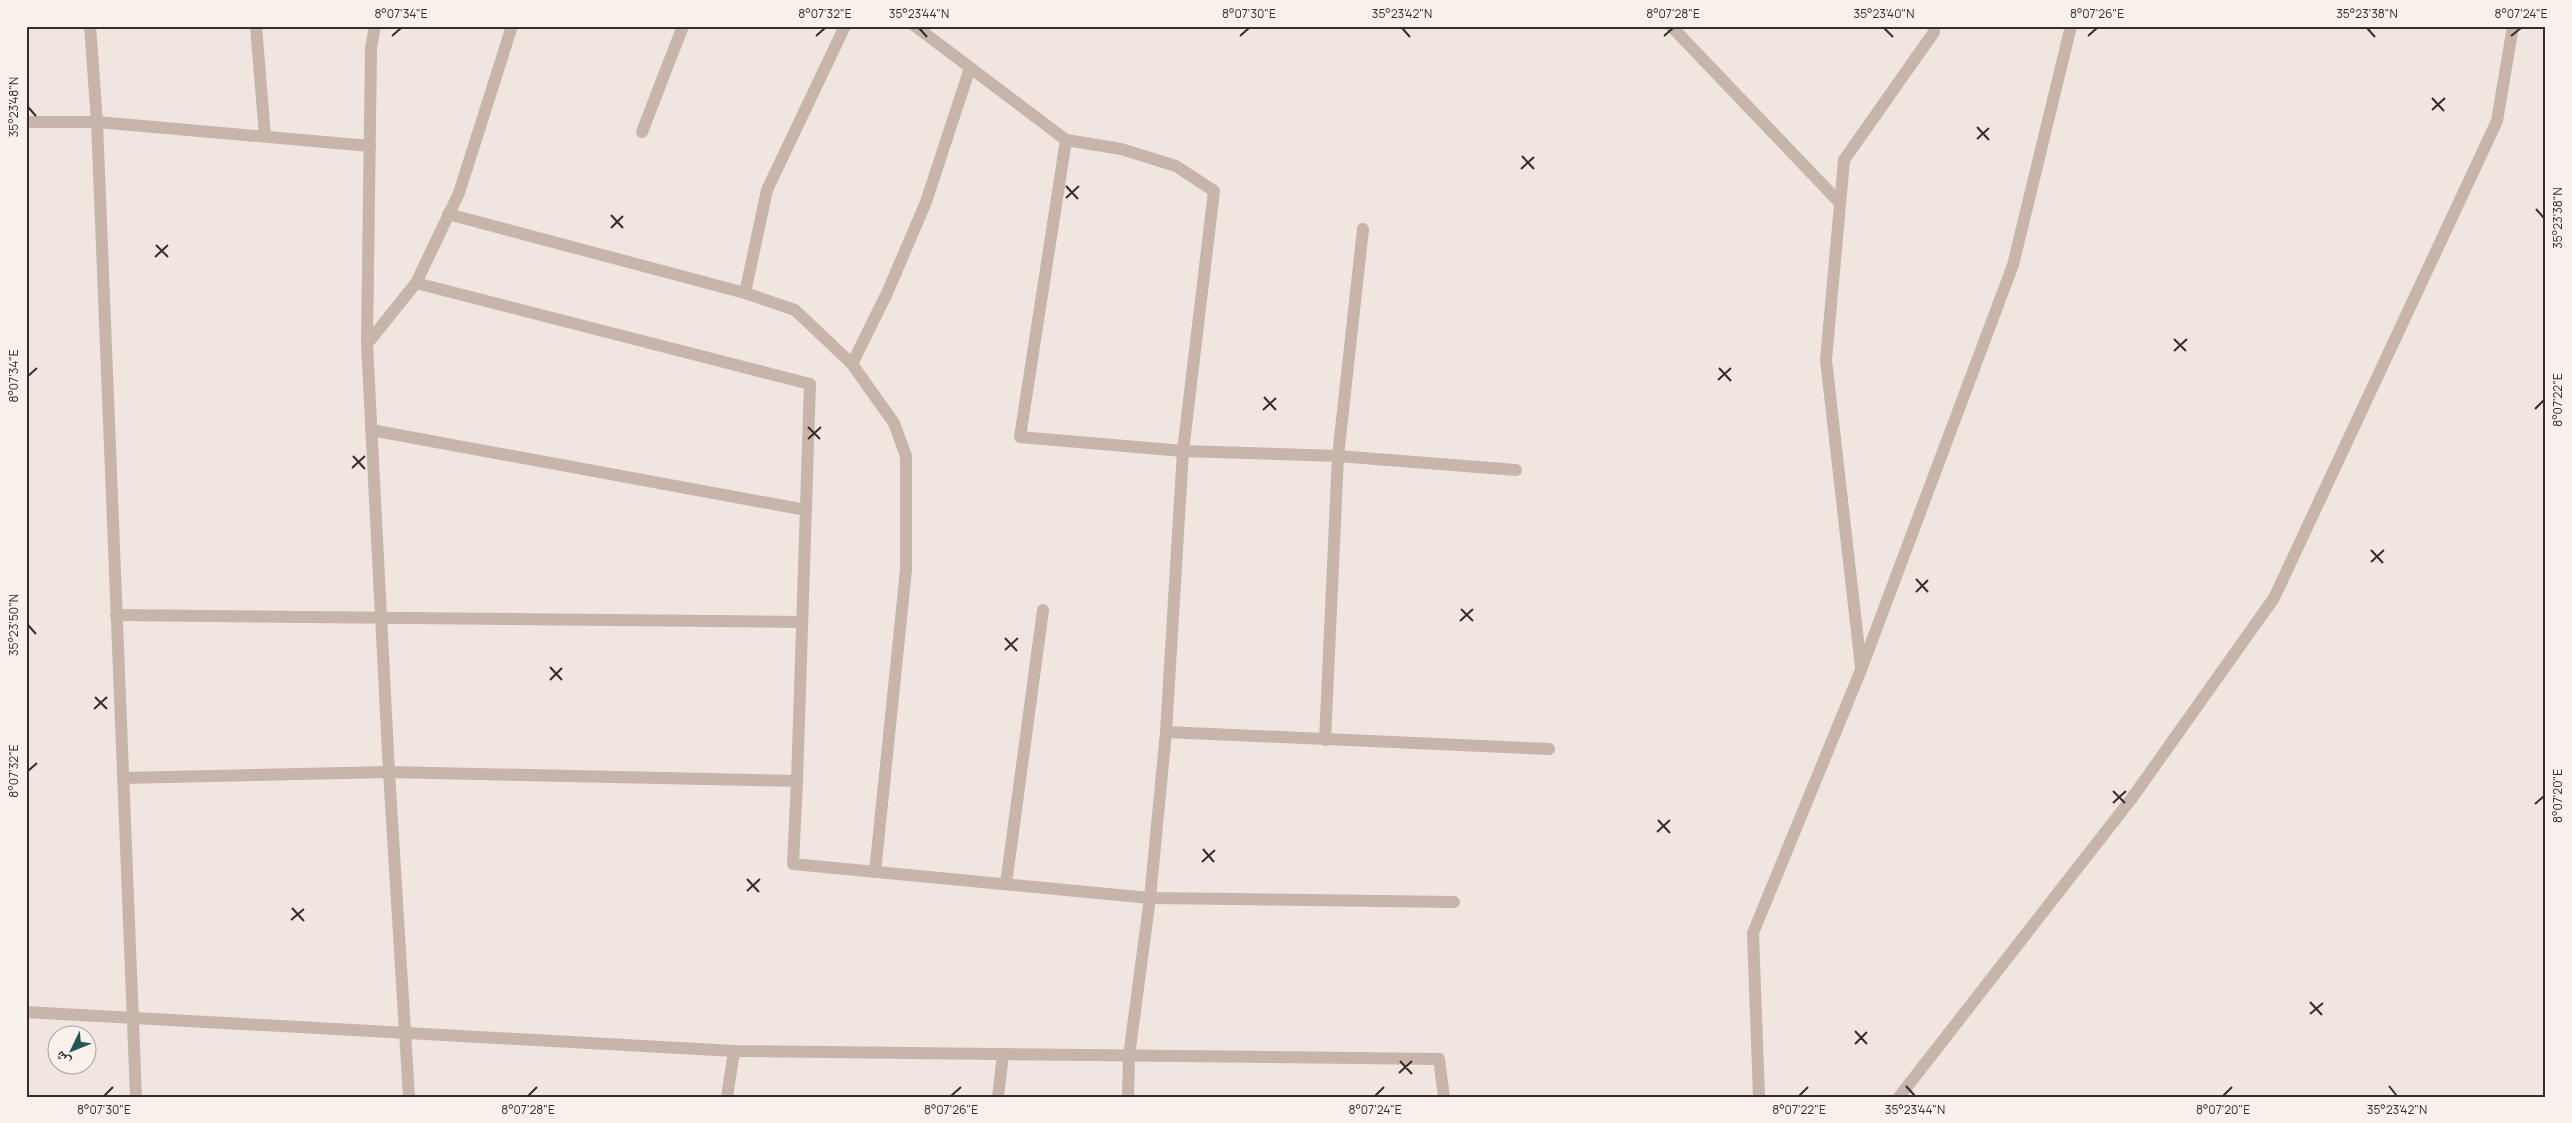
<svg xmlns="http://www.w3.org/2000/svg" width="2572" height="1123" font-family="Manrope,'Noto Naskh Arabic',sans-serif">
  <style>
    .lines { fill: none; stroke-linecap: round; stroke-linejoin: round }
    .street { stroke: #c7b5ac; stroke-width: 12 }
    .ticks { fill: none; stroke: #362c2a; stroke-width: 2 }
    .neatline { fill: none; stroke: #362c2a; stroke-width: 2 }
    .ticks-label { font-size: 12px; text-anchor: middle; fill: #362c2a }
  </style>
  <rect width="100%" height="100%" fill="#f0e6df"/>
  <g class="lines">
    <g class="street">
      <polyline points="90,26 97,122 136,1097"/>
      <polyline points="256,26 265,136"/>
      <polyline points="375,26 371,48 367,344 389,772 409,1097"/>
      <polyline points="915,26 1066,140 1121,149 1176,166 1214,191 1183,451 1166,732 1150,898 1129,1056 1128,1097"/>
      <polyline points="1671,26 1840,203"/>
      <polyline points="26,122 97,122 370,146"/>
      <polyline points="642,132 683,26"/>
      <polyline points="1066,140 1020,437 1183,451 1338,456 1516,470"/>
      <polyline points="448,214 745,293 795,310 852,364 894,423 906,456 906,570 875,872"/>
      <polyline points="745,293 767,190 845,26"/>
      <polyline points="367,344 416,283 459,193 512,26"/>
      <polyline points="852,364 888,291 926,202 970,68"/>
      <polyline points="371,430 806,510"/>
      <polyline points="116,615 802,622"/>
      <polyline points="1861,667 1826,360 1844,160 1934,32 1934,26"/>
      <polyline points="1166,732 1549,749"/>
      <polyline points="1325,740 1338,456 1363,229"/>
      <polyline points="123,778 389,772 797,781 810,384 416,283"/>
      <polyline points="797,781 793,864 1150,898 1454,902"/>
      <polyline points="1006,884 1043,610"/>
      <polyline points="26,1012 734,1051 1439,1059 1444,1097"/>
      <polyline points="727,1097 734,1051"/>
      <polyline points="998,1097 1003,1054"/>
      <polyline points="1759,1097 1753,933 1861,670 2013,265 2071,26"/>
      <polyline points="1899,1097 2132,798 2274,598 2497,121 2513,26"/>
    </g>
  </g>
  <path class="ticks" d="M 919,28 L 927,37M 1402,28 L 1410,37M 1884,28 L 1893,37M 2367,28 L 2375,37M 392,36 L 401,28M 816,36 L 825,28M 1240,36 L 1249,28M 1664,36 L 1673,28M 2088,36 L 2097,28M 2511,36 L 2521,28M 2432,98 L 2444,111M 28,107 L 36,116M 2432,110 L 2445,98M 1977,127 L 1989,140M 1977,139 L 1989,128M 1522,156 L 1534,169M 1521,169 L 1534,157M 1066,186 L 1078,199M 1066,198 L 1079,186M 2536,209 L 2544,218M 611,215 L 623,228M 611,228 L 623,216M 156,245 L 168,257M 155,257 L 168,245M 2174,339 L 2186,351M 2174,351 L 2187,339M 1719,368 L 1731,381M 28,376 L 37,368M 1718,380 L 1731,368M 1264,397 L 1276,410M 2535,409 L 2544,400M 1263,410 L 1276,398M 808,427 L 820,439M 808,439 L 821,427M 353,456 L 365,469M 352,468 L 365,456M 2371,550 L 2383,563M 2371,562 L 2384,550M 1916,579 L 1928,592M 1916,592 L 1928,580M 1461,609 L 1473,621M 1460,621 L 1473,609M 28,625 L 36,634M 1005,638 L 1017,651M 1005,650 L 1018,638M 550,667 L 562,680M 550,680 L 562,668M 95,697 L 107,709M 94,709 L 107,697M 28,771 L 37,763M 2113,791 L 2125,803M 2113,803 L 2126,791M 2535,804 L 2544,796M 1658,820 L 1670,833M 1657,832 L 1670,820M 1203,849 L 1214,862M 1202,862 L 1215,850M 747,879 L 759,892M 747,891 L 760,879M 292,908 L 304,921M 291,920 L 304,909M 2310,1002 L 2322,1015M 2310,1014 L 2323,1003M 1855,1031 L 1867,1044M 1855,1044 L 1867,1032M 1400,1061 L 1412,1074M 1399,1073 L 1412,1061M 1906,1086 L 1915,1096M 2389,1086 L 2397,1096M 104,1096 L 113,1087M 528,1096 L 537,1087M 951,1096 L 961,1087M 1375,1096 L 1384,1087M 1799,1096 L 1808,1087M 2223,1096 L 2232,1087"/>
  <rect width="2572" height="1123" fill="none" stroke="#f8f0eb" stroke-width="55"/>
  <g transform="translate(72 1050) rotate(227)"><circle r="24" fill="#f8f0eb" stroke="#aaa29e"/>
  <path d="M0-4L9 19L0 12L-9 19Z" fill="#245351"/>
  <text y="-8" font-size="14" font-weight="bold" text-anchor="middle" fill="#362c2a">ش</text>
  </g>
  <rect x="28" y="28" width="2516" height="1068" class="neatline"/>
  <g class="ticks-label">
    <text x="401" y="18">8°07'34"E</text>
    <text x="825" y="18">8°07'32"E</text>
    <text x="919" y="18">35°23'44"N</text>
    <text x="1249" y="18">8°07'30"E</text>
    <text x="1402" y="18">35°23'42"N</text>
    <text x="1673" y="18">8°07'28"E</text>
    <text x="1884" y="18">35°23'40"N</text>
    <text x="2097" y="18">8°07'26"E</text>
    <text x="2367" y="18">35°23'38"N</text>
    <text x="2521" y="18">8°07'24"E</text>
    <text transform="translate(14 107) rotate(-90)" y="4">35°23'48"N</text>
    <text transform="translate(2558 218) rotate(-90)" y="4">35°23'38"N</text>
    <text transform="translate(14 376) rotate(-90)" y="4">8°07'34"E</text>
    <text transform="translate(2558 400) rotate(-90)" y="4">8°07'22"E</text>
    <text transform="translate(14 625) rotate(-90)" y="4">35°23'50"N</text>
    <text transform="translate(14 771) rotate(-90)" y="4">8°07'32"E</text>
    <text transform="translate(2558 796) rotate(-90)" y="4">8°07'20"E</text>
    <text x="104" y="1114">8°07'30"E</text>
    <text x="528" y="1114">8°07'28"E</text>
    <text x="951" y="1114">8°07'26"E</text>
    <text x="1375" y="1114">8°07'24"E</text>
    <text x="1799" y="1114">8°07'22"E</text>
    <text x="1915" y="1114">35°23'44"N</text>
    <text x="2223" y="1114">8°07'20"E</text>
    <text x="2397" y="1114">35°23'42"N</text>
  </g>
</svg>
